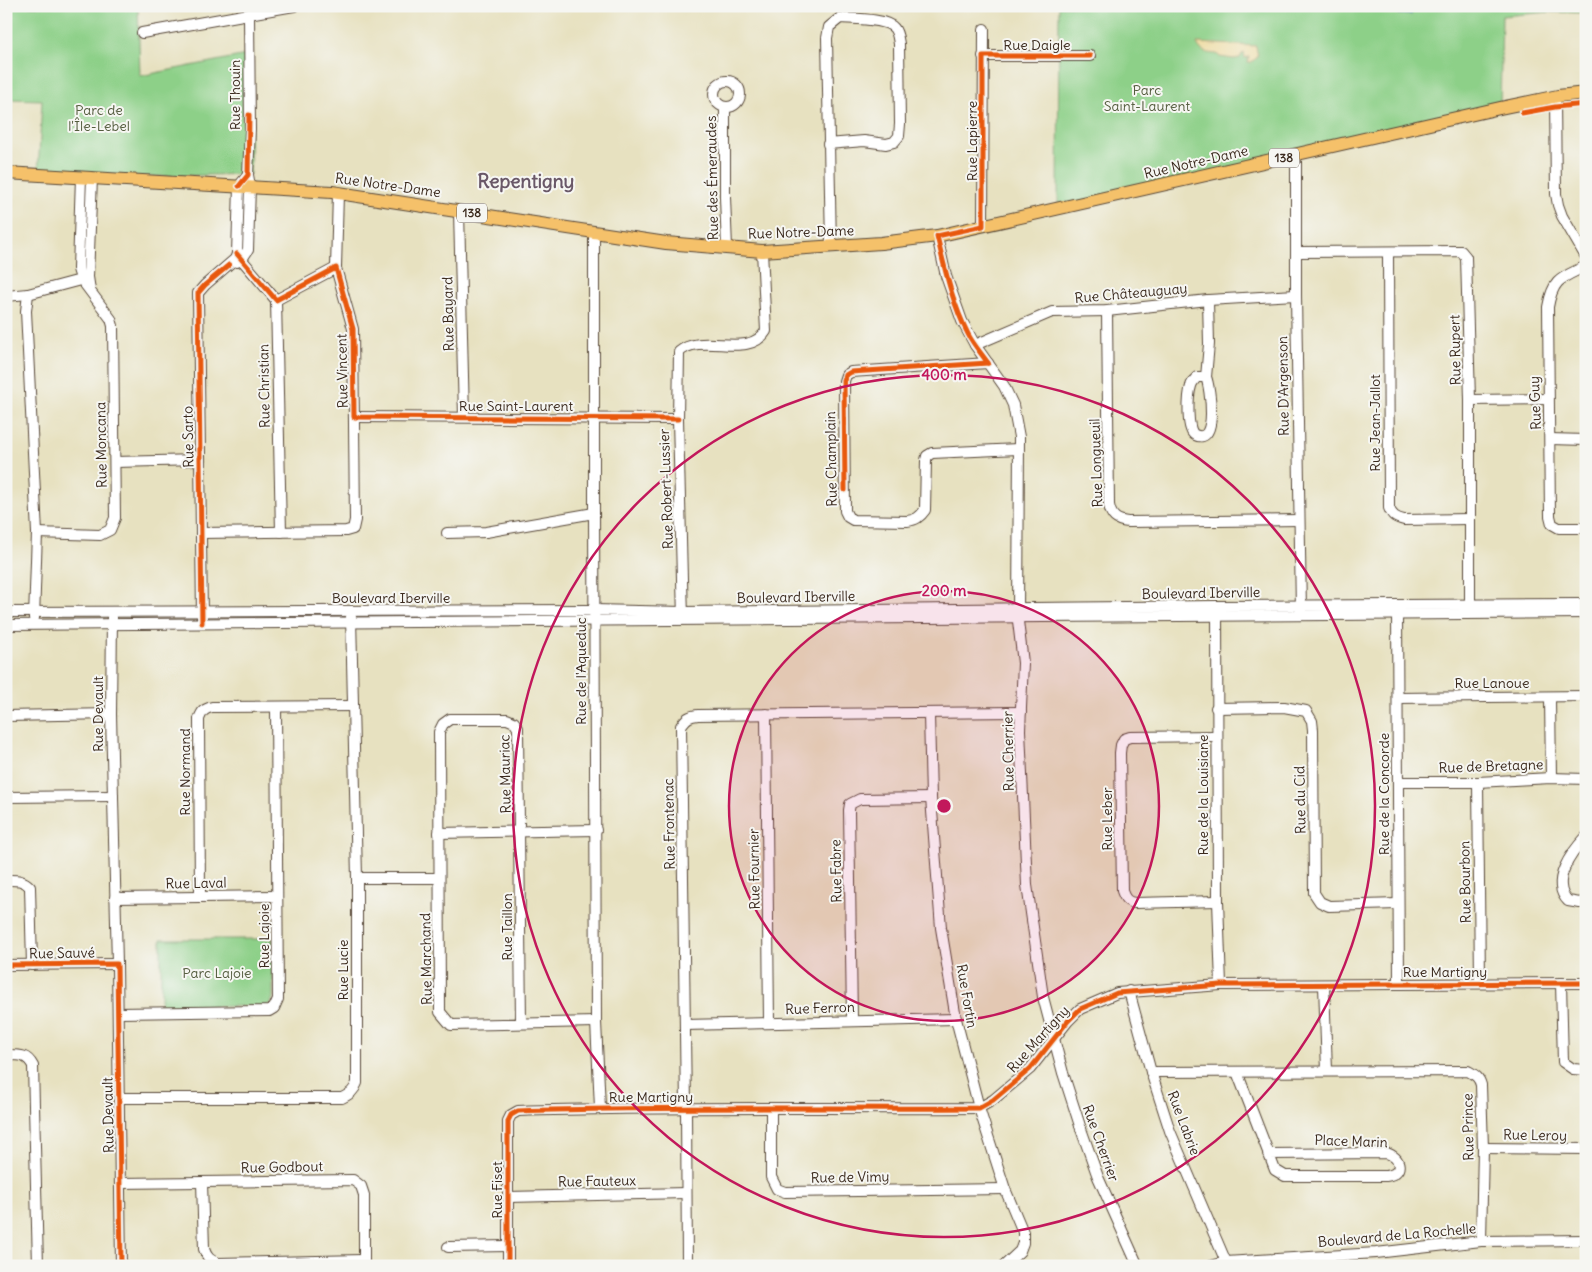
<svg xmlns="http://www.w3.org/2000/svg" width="1592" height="1272" font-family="Delius,sans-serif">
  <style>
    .green { fill: #8dd088; stroke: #647d53 }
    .sand { fill: #eeda9e; stroke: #94825e }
    .water { fill: #6fbeea; stroke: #557484 }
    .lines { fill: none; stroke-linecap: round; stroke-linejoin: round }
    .minor-casing { stroke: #554536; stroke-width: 12 }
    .major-casing { stroke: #554536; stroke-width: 14 }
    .minor { stroke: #fff; stroke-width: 10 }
    .major { stroke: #f5c16b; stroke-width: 12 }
    .cycleway-casing { stroke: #f6f6f2; stroke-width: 8 }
    .cycleway { stroke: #e8590c; stroke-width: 5 }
    .ring { fill: none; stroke: #c2185b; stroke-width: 2.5 }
    .labels { text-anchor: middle; stroke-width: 4; stroke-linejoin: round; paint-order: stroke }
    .shield { fill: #f6f6f2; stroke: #73675e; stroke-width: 1 }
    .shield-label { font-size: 12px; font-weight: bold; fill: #3b2a1e }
    .street-label { font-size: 14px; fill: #3b2a1e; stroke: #f6f6f2 }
    .park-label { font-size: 14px; fill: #545c3e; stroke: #f6f6f2 }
    .district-label { font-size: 19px; font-weight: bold; fill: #6a5868; stroke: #f6f6f2 }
    .centre { fill: #c2185b; stroke: #f6f6f2; stroke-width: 2.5 }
    .ring-label { font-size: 15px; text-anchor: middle; font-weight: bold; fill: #c2185b; stroke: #f6f6f2; stroke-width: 4; stroke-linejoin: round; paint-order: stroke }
  </style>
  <rect width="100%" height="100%" fill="#f6f6f2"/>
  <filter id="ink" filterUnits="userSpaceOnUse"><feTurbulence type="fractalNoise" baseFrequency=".02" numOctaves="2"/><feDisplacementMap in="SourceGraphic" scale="10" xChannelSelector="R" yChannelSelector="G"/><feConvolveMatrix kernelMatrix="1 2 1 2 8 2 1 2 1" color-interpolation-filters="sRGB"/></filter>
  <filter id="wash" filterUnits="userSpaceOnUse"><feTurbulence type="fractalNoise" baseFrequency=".0096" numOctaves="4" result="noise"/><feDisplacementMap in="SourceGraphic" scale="20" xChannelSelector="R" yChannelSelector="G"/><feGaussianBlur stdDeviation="1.12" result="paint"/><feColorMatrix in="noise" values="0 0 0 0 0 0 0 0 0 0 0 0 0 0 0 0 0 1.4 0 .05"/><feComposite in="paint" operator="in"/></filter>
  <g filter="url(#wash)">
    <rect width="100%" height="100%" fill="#e7e1c0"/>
    <g class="green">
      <polygon points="6,6 138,6 140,76 251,54 250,174 92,178 38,174 42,100 6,99"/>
      <polygon points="1059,6 1398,6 1398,14 1411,14 1413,6 1586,6 1586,13 1550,12 1502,16 1500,108 1058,209"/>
      <polygon points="161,939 273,939 273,998 271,1003 266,1006 161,1007"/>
    </g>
    <path class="sand" d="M 1197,43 L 1256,46 L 1258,57 L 1251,62 L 1248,62 L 1249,57 L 1245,58 L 1244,53 L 1242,54 L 1240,58 L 1234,59 L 1220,57 L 1217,54 C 1207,53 1201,53 1197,43 Z"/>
    <polygon class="water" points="1398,6 1413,6 1411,15 1398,14"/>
  </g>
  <g filter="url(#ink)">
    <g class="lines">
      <defs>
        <g id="minor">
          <polyline points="142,33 294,6"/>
          <polyline points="983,56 1090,56"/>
          <circle cx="727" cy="94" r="13"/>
          <polyline points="1555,97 1556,194 1558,205 1562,216 1586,257"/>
          <polyline points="725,107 725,197 727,248"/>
          <path d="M 828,144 L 864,141 L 886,144 L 894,142 L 899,136 L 900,124 L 899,44 C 898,39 898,33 894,28 C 886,18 853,19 840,18 L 829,27 L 827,38 L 831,247"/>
          <polyline points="1296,155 1296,295 1301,612"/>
          <polyline points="459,211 464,417"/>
          <polyline points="983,226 984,29"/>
          <polyline points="594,232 594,513 596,1022 600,1108"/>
          <polyline points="937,236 946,276 962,321 975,345 1004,386 1013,405 1019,437 1018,621 1023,663 1020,730 1027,885 1043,997 1063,1073 1081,1129 1098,1177 1138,1266"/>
          <polyline points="1297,252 1461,251 1466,257 1470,400 1470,610"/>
          <path d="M 1388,252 L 1389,508 C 1392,516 1396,518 1404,520 L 1469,519"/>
          <polyline points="237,254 276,300 281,532"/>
          <polyline points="237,262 242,259 248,250 250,186 248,175 250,129 249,15"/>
          <path d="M 1586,266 C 1562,278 1553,278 1548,307 L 1550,516 L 1552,524 L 1559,528 L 1586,528"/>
          <polyline points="90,290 88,277 92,178"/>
          <polyline points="28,294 26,311 37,533 34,618"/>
          <polyline points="6,296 28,294 88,278"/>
          <polyline points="276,300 336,268"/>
          <path d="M 1107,311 L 1109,505 C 1111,516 1116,521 1128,522 L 1299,520"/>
          <polyline points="975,345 1052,312 1107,311 1208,300 1296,295"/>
          <path d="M 988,363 L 851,372 L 846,375 L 844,381 L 845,511 L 848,517 L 853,520 L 907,521 C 916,520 920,517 925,510 L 926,460 L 927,456 L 932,453 L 1018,449"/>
          <path d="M 1206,377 C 1210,387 1219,446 1195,435 C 1186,431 1188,395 1191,386 C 1192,382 1194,380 1197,377 L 1206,377 L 1209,344 L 1208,300"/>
          <polyline points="1470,400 1548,399"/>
          <polyline points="354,417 678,419"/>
          <polyline points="1550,439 1586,440"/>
          <polyline points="115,462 199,460"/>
          <polyline points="37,533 100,535 110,530 115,518 113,326 111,319 81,279 78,269 81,177"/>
          <polyline points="201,533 346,531 353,529 355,520 353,329 336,268 338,193"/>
          <polyline points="447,533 486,532 594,513"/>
          <polyline points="1217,609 1218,901 1221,985"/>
          <polyline points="1397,609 1399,983"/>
          <polyline points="6,612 594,610 683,612 1217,606 1586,604"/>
          <polyline points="112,617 111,714 117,964 121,1266"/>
          <polyline points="202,617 198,293 205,285 235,259 237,254 239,186 248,175"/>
          <path d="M 683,619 L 678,419 L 679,352 C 702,331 748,360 766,331 L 762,251"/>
          <polyline points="6,625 1586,613"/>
          <polyline points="1550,697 1551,778"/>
          <polyline points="1398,698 1586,696"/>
          <polyline points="1216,708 1284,707 1306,711 1312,721 1313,730 1314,893 1320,902 1329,906 1398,904"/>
          <polyline points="766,714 769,1023"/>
          <polyline points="929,714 931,798 941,928 956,1019 979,1108 1005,1189 1023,1232 1023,1243 1020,1251 1004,1266"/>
          <polyline points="6,716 111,714"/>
          <path d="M 1217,736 L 1130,737 L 1124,739 L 1121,745 L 1120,753 L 1122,891 C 1125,899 1127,902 1135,903 L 1218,901"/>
          <polyline points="1398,782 1478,782 1551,778 1586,779"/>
          <polyline points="1478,782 1480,983"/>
          <polyline points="6,797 113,796"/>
          <polyline points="439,833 596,830"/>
          <path d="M 1586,837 C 1572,852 1549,882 1568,901 L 1580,903 L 1586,900"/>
          <polyline points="357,878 439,878"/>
          <path d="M 6,880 C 15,880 23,879 30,887 L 32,965"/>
          <path d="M 200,896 L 199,719 C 202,711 204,709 212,707 L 353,706"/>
          <polyline points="115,898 277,896"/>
          <polyline points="6,965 117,964"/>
          <polyline points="1561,983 1563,1062 1573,1069 1586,1070"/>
          <polyline points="1324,985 1327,1071"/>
          <polyline points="1129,991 1151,1072 1170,1131 1226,1262"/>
          <polyline points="118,1013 269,1011 274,1008 278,999 276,707"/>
          <polyline points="852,1020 849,810 850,804 860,799 931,798"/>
          <polyline points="521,1023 518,728 514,722 507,719 450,719 443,724 439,732 440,1012 451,1025 596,1022"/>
          <polyline points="685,1025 956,1019"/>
          <path d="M 6,1055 C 19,1055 27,1054 33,1066 L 38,1266"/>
          <path d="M 1151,1072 L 1468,1071 C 1475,1075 1479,1077 1481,1085 L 1483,1148 L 1481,1241"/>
          <path d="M 1237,1072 L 1275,1170 L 1285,1176 L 1386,1176 C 1404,1174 1402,1157 1386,1153 L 1268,1154"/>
          <path d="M 119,1098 L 342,1098 C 350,1094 354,1091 357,1083 L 357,878 L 351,617"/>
          <polyline points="771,1109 771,1177 777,1189 785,1192 1005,1189"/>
          <polyline points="1483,1148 1586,1149"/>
          <path d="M 202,1182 L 204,1249 C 207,1258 210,1260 218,1263 L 363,1260"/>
          <polyline points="120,1183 353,1180 361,1186 364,1195 364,1266"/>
          <polyline points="508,1197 686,1193"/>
          <polyline points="448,1247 508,1246"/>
          <path d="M 508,1266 L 508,1121 L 511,1115 L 518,1111 C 671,1106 825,1109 979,1108 L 993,1100 L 1030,1069 L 1068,1021 L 1080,1009 L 1117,993 L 1221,985 L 1586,983"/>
          <path d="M 687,1266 L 686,1108 L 681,726 C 686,718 689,716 698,715 L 1021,712"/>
          <polyline points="1211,1266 1226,1262 1376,1253 1481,1241 1586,1240"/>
        </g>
        <polyline id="major" points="6,173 332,192 666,243 762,251 881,243 937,236 1500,108 1558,96 1586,93"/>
      </defs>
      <use href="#minor" class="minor-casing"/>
      <use href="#major" class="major-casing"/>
      <use href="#minor" class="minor"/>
      <use href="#major" class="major"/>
      <defs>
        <g id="cycleway">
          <polyline points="1522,113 1555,107 1586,104"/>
          <polyline points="239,186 248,175 249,115"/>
          <polyline points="237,254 276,300 336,268 353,329 354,417 678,419"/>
          <path d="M 988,363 C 981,353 973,344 968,334 C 952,303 945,269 937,236 L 983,226 L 983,56 L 1090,56"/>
          <polyline points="845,490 844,381 846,375 851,372 988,363"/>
          <polyline points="202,623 198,293 205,285 229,265"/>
          <polyline points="6,965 117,964 121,1266"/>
          <path d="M 508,1266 L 508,1121 L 511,1115 L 518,1111 C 671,1106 825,1109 979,1108 L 993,1100 L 1030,1069 L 1068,1021 L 1080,1009 L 1117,993 L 1221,985 L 1586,983"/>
        </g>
      </defs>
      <use href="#cycleway" class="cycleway-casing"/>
      <use href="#cycleway" class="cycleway"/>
    </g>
  </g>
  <circle cx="944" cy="806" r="215" fill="#c2185b" fill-opacity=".12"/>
  <g class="ring">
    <circle cx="944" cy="806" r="215"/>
    <circle cx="944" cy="806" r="431"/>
  </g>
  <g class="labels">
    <g class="shield">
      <rect x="1269" y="148.5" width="30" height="19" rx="4"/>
      <rect x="457" y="203.5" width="30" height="19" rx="4"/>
    </g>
    <g class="shield-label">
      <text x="1284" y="162">138</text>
      <text x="472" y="217">138</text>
    </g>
    <g class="street-label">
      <text x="1037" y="50">Rue Daigle</text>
      <text transform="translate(235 95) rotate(-90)" y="5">Rue Thouin</text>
      <text transform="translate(972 141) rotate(-90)" y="5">Rue Lapierre</text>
      <text transform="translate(1196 162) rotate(-13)" y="5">Rue Notre-Dame</text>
      <text transform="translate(712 178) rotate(-91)" y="5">Rue des Émeraudes</text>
      <text transform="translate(388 185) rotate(8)" y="5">Rue Notre-Dame</text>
      <text transform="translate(801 232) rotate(-2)" y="5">Rue Notre-Dame</text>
      <text transform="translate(1131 293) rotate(-5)" y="5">Rue Châteauguay</text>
      <text transform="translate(448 314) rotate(-91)" y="5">Rue Bayard</text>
      <text transform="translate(1455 350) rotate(-91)" y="5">Rue Rupert</text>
      <text transform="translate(342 371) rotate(-91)" y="5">Rue Vincent</text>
      <text transform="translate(264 386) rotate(-91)" y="5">Rue Christian</text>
      <text transform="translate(1283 386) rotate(-91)" y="5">Rue D'Argenson</text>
      <text transform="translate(1535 403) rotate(-92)" y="5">Rue Guy</text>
      <text x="516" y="411">Rue Saint-Laurent</text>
      <text transform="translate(1375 423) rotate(-90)" y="5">Rue Jean-Jallot</text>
      <text transform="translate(188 437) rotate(-91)" y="5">Rue Sarto</text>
      <text transform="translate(101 445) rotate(-91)" y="5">Rue Moncana</text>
      <text transform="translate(831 459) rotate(-91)" y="5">Rue Champlain</text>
      <text transform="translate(1096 463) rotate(-92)" y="5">Rue Longueuil</text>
      <text transform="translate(666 489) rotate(-92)" y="5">Rue Robert-Lussier</text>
      <text transform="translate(1201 593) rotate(-1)" y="5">Boulevard Iberville</text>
      <text transform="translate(796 597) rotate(-1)" y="5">Boulevard Iberville</text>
      <text x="391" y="603">Boulevard Iberville</text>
      <text transform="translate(581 671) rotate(-90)" y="5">Rue de l'Aqueduc</text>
      <text x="1492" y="688">Rue Lanoue</text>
      <text transform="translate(98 714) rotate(-90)" y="5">Rue Devault</text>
      <text transform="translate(1008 751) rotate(-91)" y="5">Rue Cherrier</text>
      <text transform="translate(1491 766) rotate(-2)" y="5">Rue de Bretagne</text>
      <text transform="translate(185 772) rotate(-90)" y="5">Rue Normand</text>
      <text transform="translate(505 774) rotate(-91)" y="5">Rue Mauriac</text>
      <text transform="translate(1384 794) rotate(-90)" y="5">Rue de la Concorde</text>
      <text transform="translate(1203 795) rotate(-90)" y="5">Rue de la Louisiane</text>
      <text transform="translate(1300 800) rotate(-91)" y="5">Rue du Cid</text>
      <text transform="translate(1107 819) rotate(-90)" y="5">Rue Leber</text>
      <text transform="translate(669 824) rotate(-91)" y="5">Rue Frontenac</text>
      <text transform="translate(754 869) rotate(-91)" y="5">Rue Fournier</text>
      <text transform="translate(836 871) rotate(-91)" y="5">Rue Fabre</text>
      <text transform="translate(1465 882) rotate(-91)" y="5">Rue Bourbon</text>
      <text transform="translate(196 883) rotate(-1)" y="5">Rue Laval</text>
      <text transform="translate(507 927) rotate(-90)" y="5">Rue Taillon</text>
      <text transform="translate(264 936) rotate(-90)" y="5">Rue Lajoie</text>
      <text transform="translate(62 953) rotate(-1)" y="5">Rue Sauvé</text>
      <text transform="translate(426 959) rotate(-91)" y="5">Rue Marchand</text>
      <text transform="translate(343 970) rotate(-90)" y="5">Rue Lucie</text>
      <text x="1445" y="977">Rue Martigny</text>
      <text transform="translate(967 996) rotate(80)" y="5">Rue Fortin</text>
      <text transform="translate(820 1008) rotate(-2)" y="5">Rue Ferron</text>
      <text transform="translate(1038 1039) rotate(-48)" y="5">Rue Martigny</text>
      <text x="651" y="1102">Rue Martigny</text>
      <text transform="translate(108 1115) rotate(-91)" y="5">Rue Devault</text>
      <text transform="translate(1184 1123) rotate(69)" y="5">Rue Labrie</text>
      <text transform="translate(1468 1127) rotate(-91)" y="5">Rue Prince</text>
      <text transform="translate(1535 1135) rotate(1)" y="5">Rue Leroy</text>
      <text transform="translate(1351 1141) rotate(2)" y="5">Place Marin</text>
      <text transform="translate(1101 1143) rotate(70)" y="5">Rue Cherrier</text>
      <text transform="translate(282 1167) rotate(-1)" y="5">Rue Godbout</text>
      <text transform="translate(850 1177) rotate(-1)" y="5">Rue de Vimy</text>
      <text transform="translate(597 1181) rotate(-1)" y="5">Rue Fauteux</text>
      <text transform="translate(497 1190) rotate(-90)" y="5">Rue Fiset</text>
      <text transform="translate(1397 1235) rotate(-5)" y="5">Boulevard de La Rochelle</text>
    </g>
    <g class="park-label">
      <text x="1147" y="95">Parc<tspan x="1147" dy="16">Saint-Laurent</tspan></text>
      <text x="99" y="115">Parc de<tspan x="99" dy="16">l'Île-Lebel</tspan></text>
      <text x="217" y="978">Parc Lajoie</text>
    </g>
    <g class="district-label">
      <text x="526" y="188">Repentigny</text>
    </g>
  </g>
  <circle cx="944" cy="806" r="8" class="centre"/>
  <g class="ring-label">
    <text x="944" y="380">400 m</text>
    <text x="944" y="596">200 m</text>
  </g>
  <rect width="1592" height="1272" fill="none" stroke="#f6f6f2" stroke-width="25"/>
</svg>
